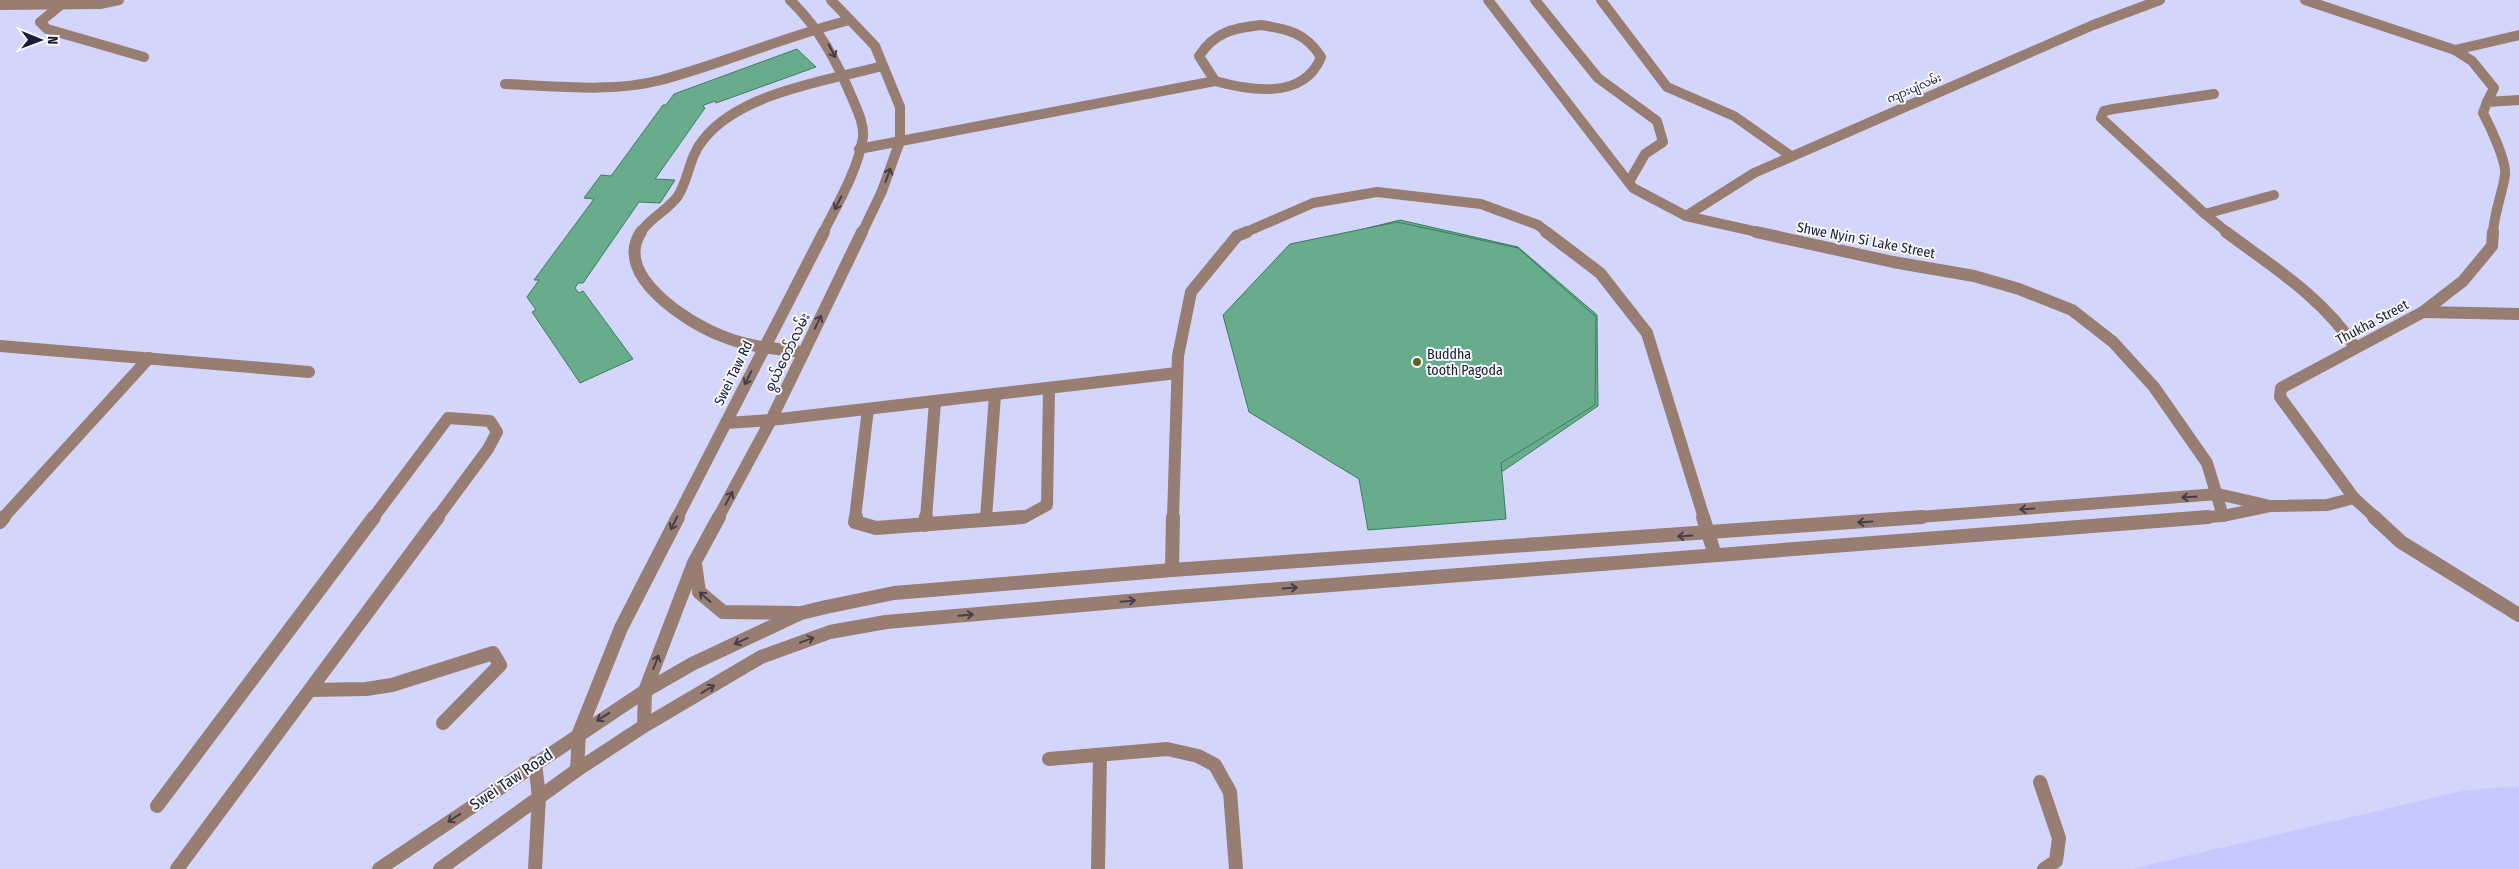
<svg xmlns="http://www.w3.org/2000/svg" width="2519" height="869" font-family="'Fira Sans Condensed','Noto Sans Myanmar',sans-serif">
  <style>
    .built { fill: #c6c9ff }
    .building { fill: #68ac8c; stroke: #3a7e60 }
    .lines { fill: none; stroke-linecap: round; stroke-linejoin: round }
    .minor-far2 { stroke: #987d72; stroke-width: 10 }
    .minor-far1 { stroke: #987d72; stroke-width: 12 }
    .minor { stroke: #987d72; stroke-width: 14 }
    .oneway { stroke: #473d48 }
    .poi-dot { fill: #655f2b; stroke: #f8f9ff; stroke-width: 2 }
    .labels { text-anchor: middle; stroke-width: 4; stroke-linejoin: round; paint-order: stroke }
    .far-street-label { font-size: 11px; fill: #1b1b31; stroke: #f8f9ff }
    .street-label { font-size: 14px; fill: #1b1b31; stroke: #f8f9ff }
    .poi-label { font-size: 14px; fill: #1b1b31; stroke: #f8f9ff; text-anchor: start }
    .near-street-label { font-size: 16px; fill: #1b1b31; stroke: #f8f9ff }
  </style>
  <rect width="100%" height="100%" fill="#d3d5fa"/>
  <polygon class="built" points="2519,786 2519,869 2132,869 2466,790"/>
  <g class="building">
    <polygon points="797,49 816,67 716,103 715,101 704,105 703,107 705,108 655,179 675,180 660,203 639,202 583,283 578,283 575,288 579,293 583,291 633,359 580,383 532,312 536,310 527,297 539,280 534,280 594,199 584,198 601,175 611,176 663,105 666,105 674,94"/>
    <polygon points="1400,220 1518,247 1597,315 1598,406 1503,471 1362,476 1250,412 1224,318 1291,247"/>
    <polygon points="1397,222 1518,248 1596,317 1595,405 1501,463 1506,519 1368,530 1359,479 1249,412 1223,315 1290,244"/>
  </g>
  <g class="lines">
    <g class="minor-far2">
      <path d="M 790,0 C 820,29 837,62 853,100 C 858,112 864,124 863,137 C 858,170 838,203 823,233"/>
      <polyline points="831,0 875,46 900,107 900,141 882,191 862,233"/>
      <polyline points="1488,0 1633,188 1686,216 1762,233"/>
      <polyline points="1535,0 1598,78 1657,121 1663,142 1645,154 1629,182"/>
      <polyline points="1601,0 1667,87 1734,116 1791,156"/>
      <polyline points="2305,0 2455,50 2472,61 2494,88 2487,102"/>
      <polyline points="62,4 40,22 47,29 144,57"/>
      <polyline points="0,5 100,4 119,0"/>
      <path d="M 1261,25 C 1288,29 1306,33 1321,57 C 1304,100 1251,91 1215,81 L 1199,56 C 1215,32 1233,28 1261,25 Z"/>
      <polyline points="2455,50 2519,35"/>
      <path d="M 505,84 C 555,86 612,93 661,80 C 725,63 786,36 850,20"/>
      <polyline points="859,149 1215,81"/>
      <polyline points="2205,214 2101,118 2104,111 2113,109 2214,94"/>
      <polyline points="1686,216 1754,173 2093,25 2160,0"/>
      <path d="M 640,233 C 650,218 668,210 678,196 C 689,178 689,157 703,140 C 739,93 828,80 883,66"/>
      <polyline points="1244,233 1313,203 1377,192 1481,204 1538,225 1548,233"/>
      <polyline points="2228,233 2205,214 2274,195"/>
      <path d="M 2493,233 C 2494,213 2502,195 2505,175 C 2507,162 2490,126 2483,113 L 2487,102 L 2519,100"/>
    </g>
    <g class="minor-far1">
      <path d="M 641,232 C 612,275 688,323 722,336 C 748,347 776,349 804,352"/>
      <polyline points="1546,232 1600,273 1647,333 1704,518"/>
      <polyline points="1756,232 1893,262 1974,276 2019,289 2072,310 2113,342 2154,387 2207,463 2223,516"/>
      <path d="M 2226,232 C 2273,267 2322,297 2355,347"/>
      <polyline points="2423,312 2519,314"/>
      <polyline points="0,346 309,372"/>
      <polyline points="726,423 771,420 1177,373"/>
      <polyline points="2354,498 2376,518"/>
      <polyline points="3,518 149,358"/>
      <polyline points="373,518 448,418 490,421 497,432 488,449 437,518"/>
      <polyline points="677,518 824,232"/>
      <polyline points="718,518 771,420 862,232"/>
      <polyline points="855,518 868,409"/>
      <polyline points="926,518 935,402"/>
      <polyline points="986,518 995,395"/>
      <polyline points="1006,518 1025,517 1047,505 1049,389"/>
      <polyline points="1173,518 1178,356 1191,292 1237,236 1247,232"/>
      <polyline points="1906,518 2218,494 2266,505"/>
      <polyline points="2192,518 2223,516 2271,506 2327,505 2354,498 2280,397 2281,388 2423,312 2463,281 2492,246 2493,232"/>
    </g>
    <g class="minor">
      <polyline points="856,517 855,522 876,528 1023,517"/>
      <polyline points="1703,517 1715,555"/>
      <polyline points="2374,517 2401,542 2519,615"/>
      <polyline points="986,520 986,517"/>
      <polyline points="0,522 4,517"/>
      <polyline points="925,525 926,517"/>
      <polyline points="695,564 699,592 723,612 796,613"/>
      <polyline points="1172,570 1173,517"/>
      <polyline points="310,690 366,689 392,685 493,653 500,665 443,723"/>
      <polyline points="644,726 645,691 694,563 719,517"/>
      <polyline points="1049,759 1167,749 1198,756 1215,765 1230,792 1236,869"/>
      <polyline points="535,763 539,797 535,869"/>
      <polyline points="577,770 579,733 621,628 678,517"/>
      <polyline points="2040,782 2059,838 2056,861 2044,869"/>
      <polyline points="157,806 374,517"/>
      <polyline points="177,869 438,517"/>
      <polyline points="379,869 645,691 692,664 801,613 826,607 894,593 1172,570 1922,517"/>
      <polyline points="440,869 577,770 644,726 761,657 830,632 886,622 1163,598 2208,517"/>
      <polyline points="1098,869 1100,755"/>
    </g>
  </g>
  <defs><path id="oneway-shaft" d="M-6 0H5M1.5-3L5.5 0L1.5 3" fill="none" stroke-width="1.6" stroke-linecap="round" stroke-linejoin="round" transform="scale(1.25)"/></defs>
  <g class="oneway">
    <use href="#oneway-shaft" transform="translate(832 51) rotate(63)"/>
    <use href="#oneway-shaft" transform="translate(888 175) rotate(-70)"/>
    <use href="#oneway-shaft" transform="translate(838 203) rotate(116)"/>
    <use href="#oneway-shaft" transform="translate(818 322) rotate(-64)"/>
    <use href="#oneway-shaft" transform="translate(748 378) rotate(116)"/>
    <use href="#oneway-shaft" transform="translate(2189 497) rotate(176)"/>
    <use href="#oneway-shaft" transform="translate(729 498) rotate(-62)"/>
    <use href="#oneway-shaft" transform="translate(2027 509) rotate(176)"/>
    <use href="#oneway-shaft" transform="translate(1865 522) rotate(176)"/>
    <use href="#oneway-shaft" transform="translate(674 523) rotate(117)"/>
    <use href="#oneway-shaft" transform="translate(1685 536) rotate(176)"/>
    <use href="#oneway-shaft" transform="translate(1290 588) rotate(-4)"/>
    <use href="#oneway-shaft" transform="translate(705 597) rotate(-139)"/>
    <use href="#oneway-shaft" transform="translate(1128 601) rotate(-5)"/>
    <use href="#oneway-shaft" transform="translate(966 615) rotate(-5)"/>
    <use href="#oneway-shaft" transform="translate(807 640) rotate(-20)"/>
    <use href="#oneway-shaft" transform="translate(741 641) rotate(155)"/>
    <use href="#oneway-shaft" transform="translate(656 662) rotate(-69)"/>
    <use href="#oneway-shaft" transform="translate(708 689) rotate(-31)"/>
    <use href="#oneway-shaft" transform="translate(603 717) rotate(147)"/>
    <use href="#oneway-shaft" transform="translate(454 818) rotate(146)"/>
  </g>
  <circle class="poi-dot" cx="1417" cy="362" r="5"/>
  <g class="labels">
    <g class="far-street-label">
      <text transform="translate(1914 88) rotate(-23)" y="4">ကျားပျံလမ်း</text>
    </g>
    <g class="street-label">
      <text transform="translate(1866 240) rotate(11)" y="5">Shwe Nyin Si Lake Street</text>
      <text transform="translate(2372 322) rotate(-28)" y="5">Thukha Street</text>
      <text transform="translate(787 352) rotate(-64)" y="5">စွယ်တော်လမ်း</text>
      <text transform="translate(733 373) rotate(-64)" y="5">Swei Taw Rd</text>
    </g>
    <g class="poi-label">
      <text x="1427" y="359">Buddha<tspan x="1427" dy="16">tooth Pagoda</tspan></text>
    </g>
    <g class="near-street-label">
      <text transform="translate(511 779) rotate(-34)" y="6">Swei Taw Road</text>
    </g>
  </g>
  <g transform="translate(40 40) rotate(91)" stroke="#f8f9ff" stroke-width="4" paint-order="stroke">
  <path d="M0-4L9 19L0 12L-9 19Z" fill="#1b1b31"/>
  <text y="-8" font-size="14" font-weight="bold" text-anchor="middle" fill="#1b1b31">N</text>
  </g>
</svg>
